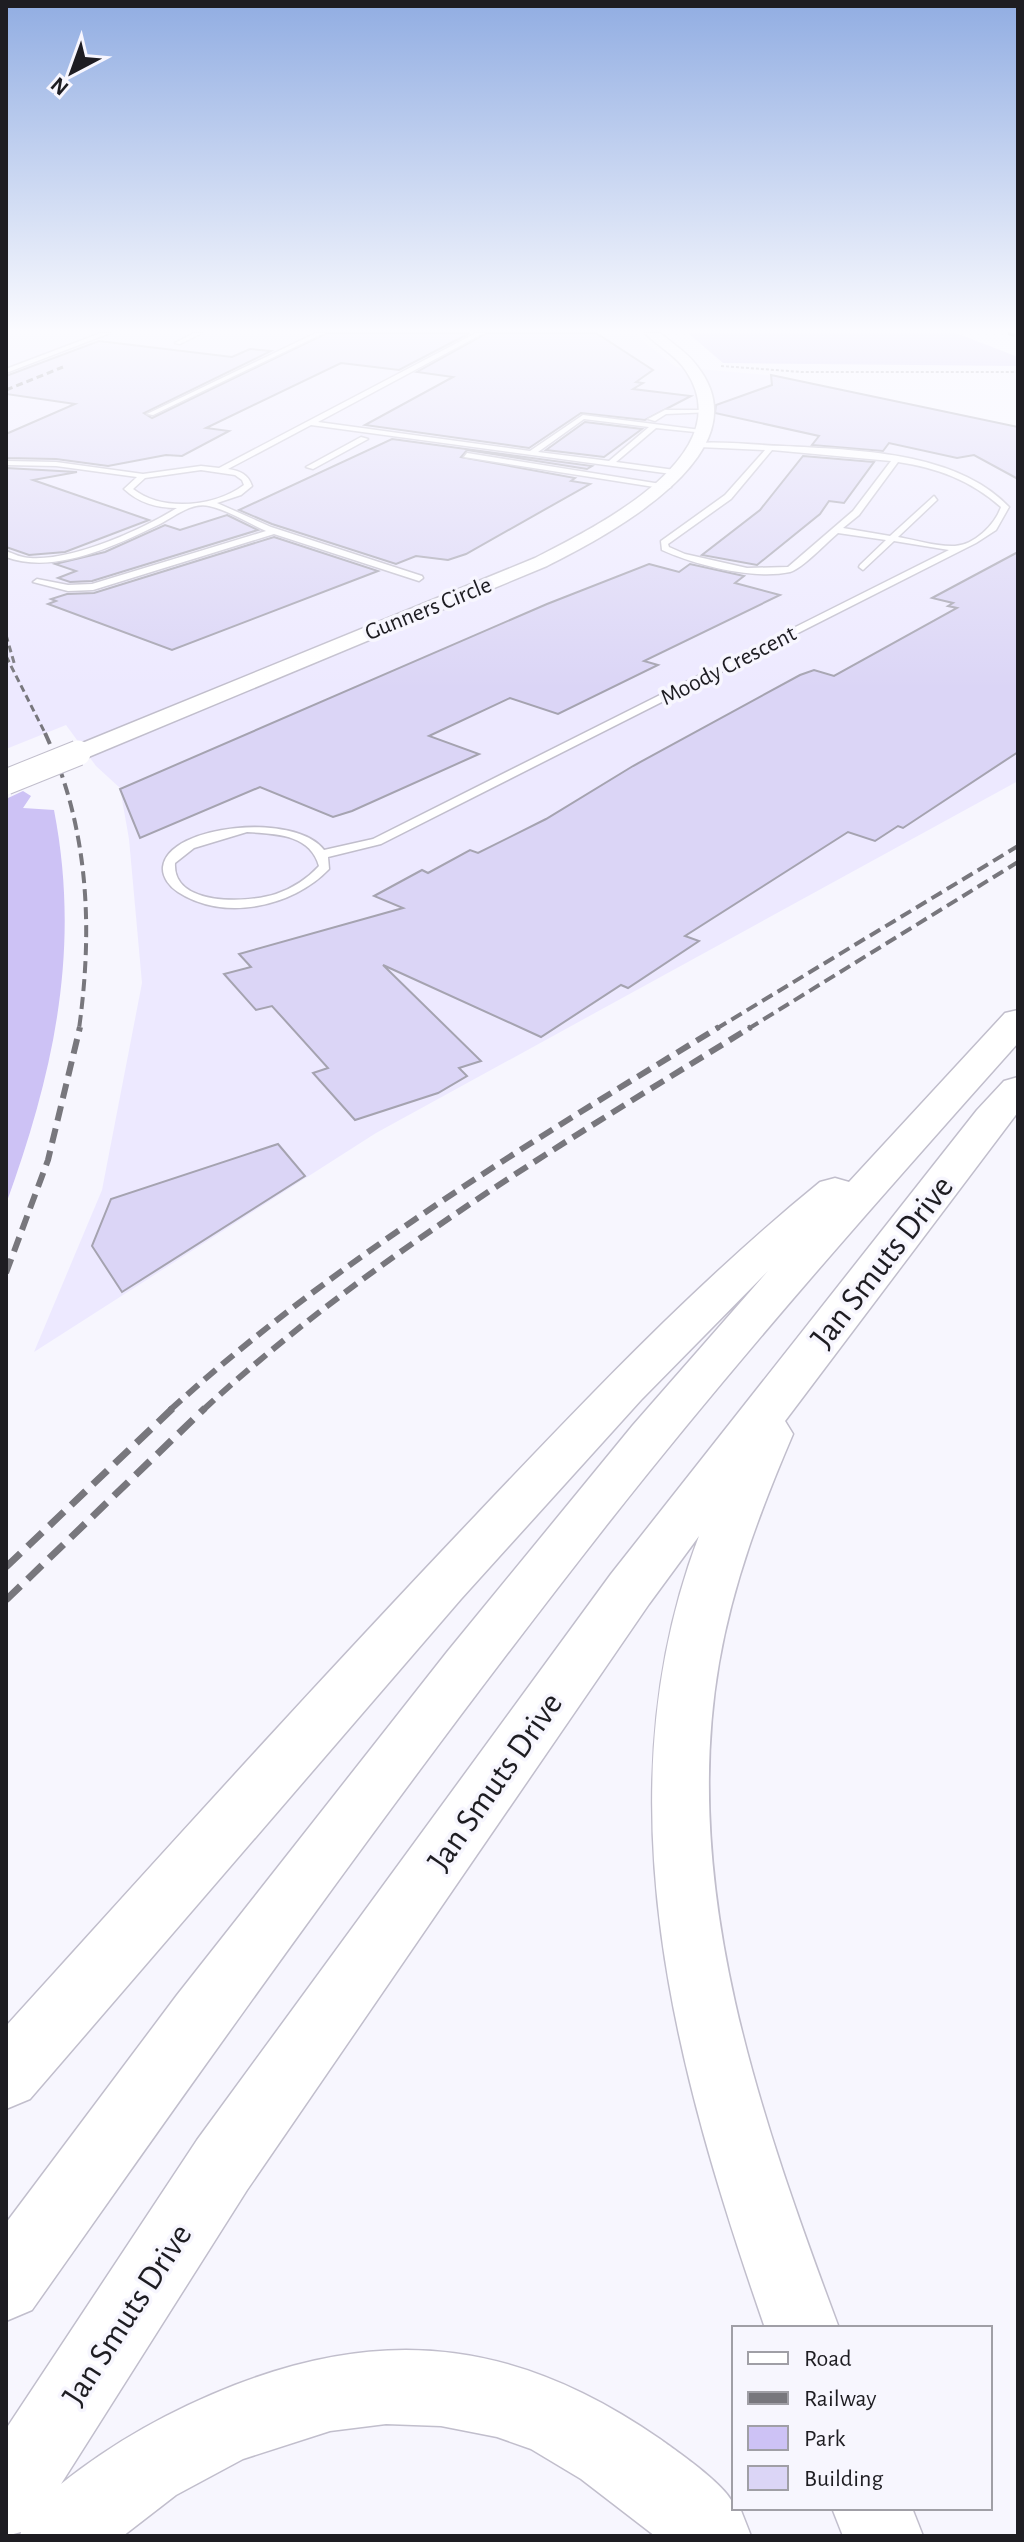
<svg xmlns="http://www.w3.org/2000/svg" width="1024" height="2542" font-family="'Alegreya Sans',sans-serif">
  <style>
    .built { fill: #ede9ff }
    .green { fill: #cdc2f5 }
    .building { fill: #dbd5f6; stroke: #a5a3b0; stroke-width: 2 }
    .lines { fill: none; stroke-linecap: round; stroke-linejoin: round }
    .service-casing { stroke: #c1becc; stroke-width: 3 }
    .minor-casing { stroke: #c1becc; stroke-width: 3 }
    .primary-casing { stroke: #c1becc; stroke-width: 3 }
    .path { stroke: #95949a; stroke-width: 2; stroke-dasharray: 3 2; stroke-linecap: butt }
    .service { fill: #fff; fill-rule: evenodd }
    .minor { fill: #fff; fill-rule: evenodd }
    .primary { fill: #fff; fill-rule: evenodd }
    .rail-far3 { stroke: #78777d; stroke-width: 3; stroke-dasharray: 7 4; stroke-linecap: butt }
    .rail-far2 { stroke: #78777d; stroke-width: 4; stroke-dasharray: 12 6; stroke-linecap: butt }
    .rail-far1 { stroke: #78777d; stroke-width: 6; stroke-dasharray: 15 8; stroke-linecap: butt }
    .rail { stroke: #78777d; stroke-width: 7; stroke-dasharray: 20 10; stroke-linecap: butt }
    .minor-bridge-casing { stroke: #c1becc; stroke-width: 27; stroke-linecap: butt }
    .minor-bridge { stroke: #fff; stroke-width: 25 }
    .labels { text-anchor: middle; stroke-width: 7; stroke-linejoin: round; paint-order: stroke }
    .far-street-label { font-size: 24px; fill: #1e1d22; stroke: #f7f6fe }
    .near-street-label { font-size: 34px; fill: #1e1d22; stroke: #f7f6fe }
  </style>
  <rect width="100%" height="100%" fill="#f7f6fe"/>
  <polygon class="built" points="6,333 633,333 676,367 768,375 1018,428 1018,781 376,1133 34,1352 102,1190 142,983 129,839 120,788 96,766 66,725 6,749"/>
  <g class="green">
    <polygon points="688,333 956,333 1018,357 1018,366 723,363"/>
    <path d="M 23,791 L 31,796 L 23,808 L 54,810 C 81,949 54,1072 6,1204 L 6,799 Z"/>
  </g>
  <g class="building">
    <polygon points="327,333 470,333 399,370 341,363 206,428 229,431 182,456 166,455 108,466 56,459 6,458 6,434 75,404 6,394 6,376 99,341 232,357 250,349 271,351 144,413 152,418"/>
    <polygon points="487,333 596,333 653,370 636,382 643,383 633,389 691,396 645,420 581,413 529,448 365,425 453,377 417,372"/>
    <polygon points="771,375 1018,427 1018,479 974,455 957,458 889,443 883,451 812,445 819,436 715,413 716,405 772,385"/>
    <polygon points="585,422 642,429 604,457 546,450"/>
    <polygon points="392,439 592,466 587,469 467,450 461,457 575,478 571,481 590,484 466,554 448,560 416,556 396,564 272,524 239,510"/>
    <polygon points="803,456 874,462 844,503 829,501 820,514 757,565 702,555 760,510"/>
    <polygon points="6,468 77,472 33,480 149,520 65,552 29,555 6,547"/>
    <polygon points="227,515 258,530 92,581 70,582 58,578 76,571 55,564 105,552 165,525 180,530"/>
    <polygon points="274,537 378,571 172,650 48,604 56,601 51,599 67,594 94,593"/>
    <polygon points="1018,552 1018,752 903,828 898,826 875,841 848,832 685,936 699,941 628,988 621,985 541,1037 383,965 481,1061 459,1068 467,1076 438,1093 355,1120 313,1073 328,1068 272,1006 256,1010 224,974 251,967 239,954 403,908 374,896 422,870 428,873 470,850 478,853 546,819 633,766 800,675 814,670 834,676 957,608 948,606 953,603 932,598"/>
    <polygon points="649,564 679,572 690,564 744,576 735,583 780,595 644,661 658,665 558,714 510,698 429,736 479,754 352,811 333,817 260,787 140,838 120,789 547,604"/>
    <polygon points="278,1144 305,1176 122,1292 92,1246 111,1199"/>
  </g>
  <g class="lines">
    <defs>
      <g id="service">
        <polygon points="101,333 110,333 6,373 6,369"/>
        <polygon points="194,333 202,333 180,344 175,343"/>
        <polygon points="316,333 324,333 153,415 147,414"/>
        <path d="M 476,333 L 484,333 L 318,422 L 530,451 L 583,415 L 709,431 L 705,433 L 656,428 L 616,462 L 682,471 L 679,475 L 311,425 L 228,469 C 240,471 248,474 252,486 L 241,495 L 217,503 L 271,527 L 422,576 L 423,578 L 419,581 L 274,534 L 93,590 L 68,591 L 33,582 L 37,579 L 68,585 L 92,584 L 266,531 C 248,523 228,510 209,506 C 191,502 174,517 158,525 C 115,546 54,575 6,557 L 6,551 C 14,554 22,558 30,558 C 73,561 141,530 177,508 C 157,508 139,503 124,489 L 137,477 L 56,466 L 6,465 L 6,461 L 56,462 L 143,474 L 201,466 L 219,468 ZM 584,419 L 649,427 L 609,461 L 538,452 ZM 201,470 L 235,475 L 242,480 L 244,485 C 215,507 162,512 133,489 L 145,478 Z"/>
        <polygon points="665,410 707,410 711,412 666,414 655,421 648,419"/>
        <polygon points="361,437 368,439 313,469 306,467"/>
        <path d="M 696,443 C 724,441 754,445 783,446 C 855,450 956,451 1009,507 L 996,530 L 976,543 L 381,844 L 328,857 L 329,869 C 293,907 223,922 178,892 C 170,887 162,877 163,867 C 168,824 296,812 324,850 L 373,839 L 949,550 L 894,541 L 863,570 L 859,567 L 860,565 L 886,540 L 838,533 C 827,542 802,569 790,572 C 753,580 695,565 662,550 L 661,541 L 725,495 L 765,450 L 699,447 ZM 772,450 L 891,461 L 853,511 L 788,567 L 747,568 L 685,554 L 669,547 L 668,544 L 731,499 ZM 898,462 C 938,468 970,480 1001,507 C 995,525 974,545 955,546 C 937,547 916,540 898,537 L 937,500 L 934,496 L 890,536 L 843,528 L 859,515 ZM 247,832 C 276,834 310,834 319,866 C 307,879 293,888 276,894 C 249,903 172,907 175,863 L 194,848 Z"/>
        <polygon points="467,453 667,485 671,487 667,489 464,457"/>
      </g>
      <path id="minor" d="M 645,333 L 660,333 C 672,343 688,353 697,366 C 766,453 608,535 547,566 L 86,758 L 70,758 L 67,753 L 70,748 L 535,558 C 593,528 743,456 686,371 C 677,356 657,346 645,333 Z"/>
      <g id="primary">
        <path d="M 1018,1010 L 1018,1043 C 878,1200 739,1357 609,1522 C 408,1778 219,2044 32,2310 L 6,2321 L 6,2223 L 177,1995 L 447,1652 L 633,1425 L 768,1271 L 641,1400 L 461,1599 L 30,2099 L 6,2109 L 6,2026 C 162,1854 317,1682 477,1514 C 587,1398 696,1283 820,1182 L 835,1178 L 849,1182 L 1005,1013 Z"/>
        <path d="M 1018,1077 L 1018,1112 L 785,1421 L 793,1434 C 761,1509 733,1582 719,1663 C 680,1890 761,2119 839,2328 L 765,2328 C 677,2074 599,1799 699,1536 L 649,1604 L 247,2190 L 61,2484 C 115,2441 171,2410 235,2385 C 391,2324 522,2343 660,2439 C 675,2450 734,2490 734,2508 L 740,2508 L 751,2536 L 655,2536 L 581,2479 L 531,2449 L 497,2437 L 441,2426 L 386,2424 L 330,2431 L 243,2459 L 176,2495 L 123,2536 L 20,2536 L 21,2532 L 6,2536 L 6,2429 L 197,2140 L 611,1574 L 977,1110 L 1004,1081 Z"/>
        <polygon points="832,2508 912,2508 923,2536 843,2536"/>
      </g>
    </defs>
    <use href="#service" class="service-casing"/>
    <use href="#minor" class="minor-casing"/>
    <use href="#primary" class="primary-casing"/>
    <polyline class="path" points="721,366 801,372 1018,372"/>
    <use href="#service" class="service"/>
    <use href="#minor" class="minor"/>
    <use href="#primary" class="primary"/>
    <g class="rail-far3">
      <polyline points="1008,333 1018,337"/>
      <polyline points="6,390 63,367"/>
      <polyline points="6,635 15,666"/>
      <polyline points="6,656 46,735"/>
    </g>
    <g class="rail-far2">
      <path d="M 45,733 C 89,828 93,928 79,1029"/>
      <polyline points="716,1029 1018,846"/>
      <polyline points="748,1029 1018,862"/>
    </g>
    <g class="rail-far1">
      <polyline points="6,1273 48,1160 80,1027"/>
      <path d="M 170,1410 C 336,1259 529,1143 719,1027"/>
      <path d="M 203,1410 C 367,1259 563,1143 751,1027"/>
    </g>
    <g class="rail">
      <polyline points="6,1567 173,1408"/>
      <polyline points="6,1600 205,1408"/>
    </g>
    <defs>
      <polyline id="minor-bridge" points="6,782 78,753"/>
    </defs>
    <use href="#minor-bridge" class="minor-bridge-casing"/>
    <use href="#minor-bridge" class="minor-bridge"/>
  </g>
  <linearGradient id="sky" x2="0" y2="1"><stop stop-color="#91ade2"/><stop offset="0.48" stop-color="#fbfbff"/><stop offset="1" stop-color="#fbfbff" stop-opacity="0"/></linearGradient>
  <rect width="1024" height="689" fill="url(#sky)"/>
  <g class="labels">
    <g class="far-street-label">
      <text transform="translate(428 608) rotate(-22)" y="8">Gunners Circle</text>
      <text transform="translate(728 665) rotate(-27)" y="8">Moody Crescent</text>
    </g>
    <g class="near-street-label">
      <text transform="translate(881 1261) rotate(-52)" y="12">Jan Smuts Drive</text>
      <text transform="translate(494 1781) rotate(-55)" y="12">Jan Smuts Drive</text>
      <text transform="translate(126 2314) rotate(-57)" y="12">Jan Smuts Drive</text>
    </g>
  </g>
  <rect width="1024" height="2542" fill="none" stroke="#1e1d22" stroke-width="16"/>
  <rect x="732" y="2326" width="260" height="184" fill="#f7f6fe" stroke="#a09fa6" stroke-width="2"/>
  <rect x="748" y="2352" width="40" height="12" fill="#ffffff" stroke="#a09fa6" stroke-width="2"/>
  <text x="804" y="2366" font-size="24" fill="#1e1d22">Road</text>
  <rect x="748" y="2392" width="40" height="12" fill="#78777d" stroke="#a09fa6" stroke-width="2"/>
  <text x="804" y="2406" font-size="24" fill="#1e1d22">Railway</text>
  <rect x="748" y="2426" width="40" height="24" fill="#cdc2f5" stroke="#a09fa6" stroke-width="2"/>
  <text x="804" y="2446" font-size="24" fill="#1e1d22">Park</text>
  <rect x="748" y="2466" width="40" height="24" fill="#dbd5f6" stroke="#a09fa6" stroke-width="2"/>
  <text x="804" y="2486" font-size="24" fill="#1e1d22">Building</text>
  <g transform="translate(72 72) rotate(221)" stroke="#f7f6fe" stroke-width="6" paint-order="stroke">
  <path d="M0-6L14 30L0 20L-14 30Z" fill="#1e1d22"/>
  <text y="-12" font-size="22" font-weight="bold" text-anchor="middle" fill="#1e1d22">N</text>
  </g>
</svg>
